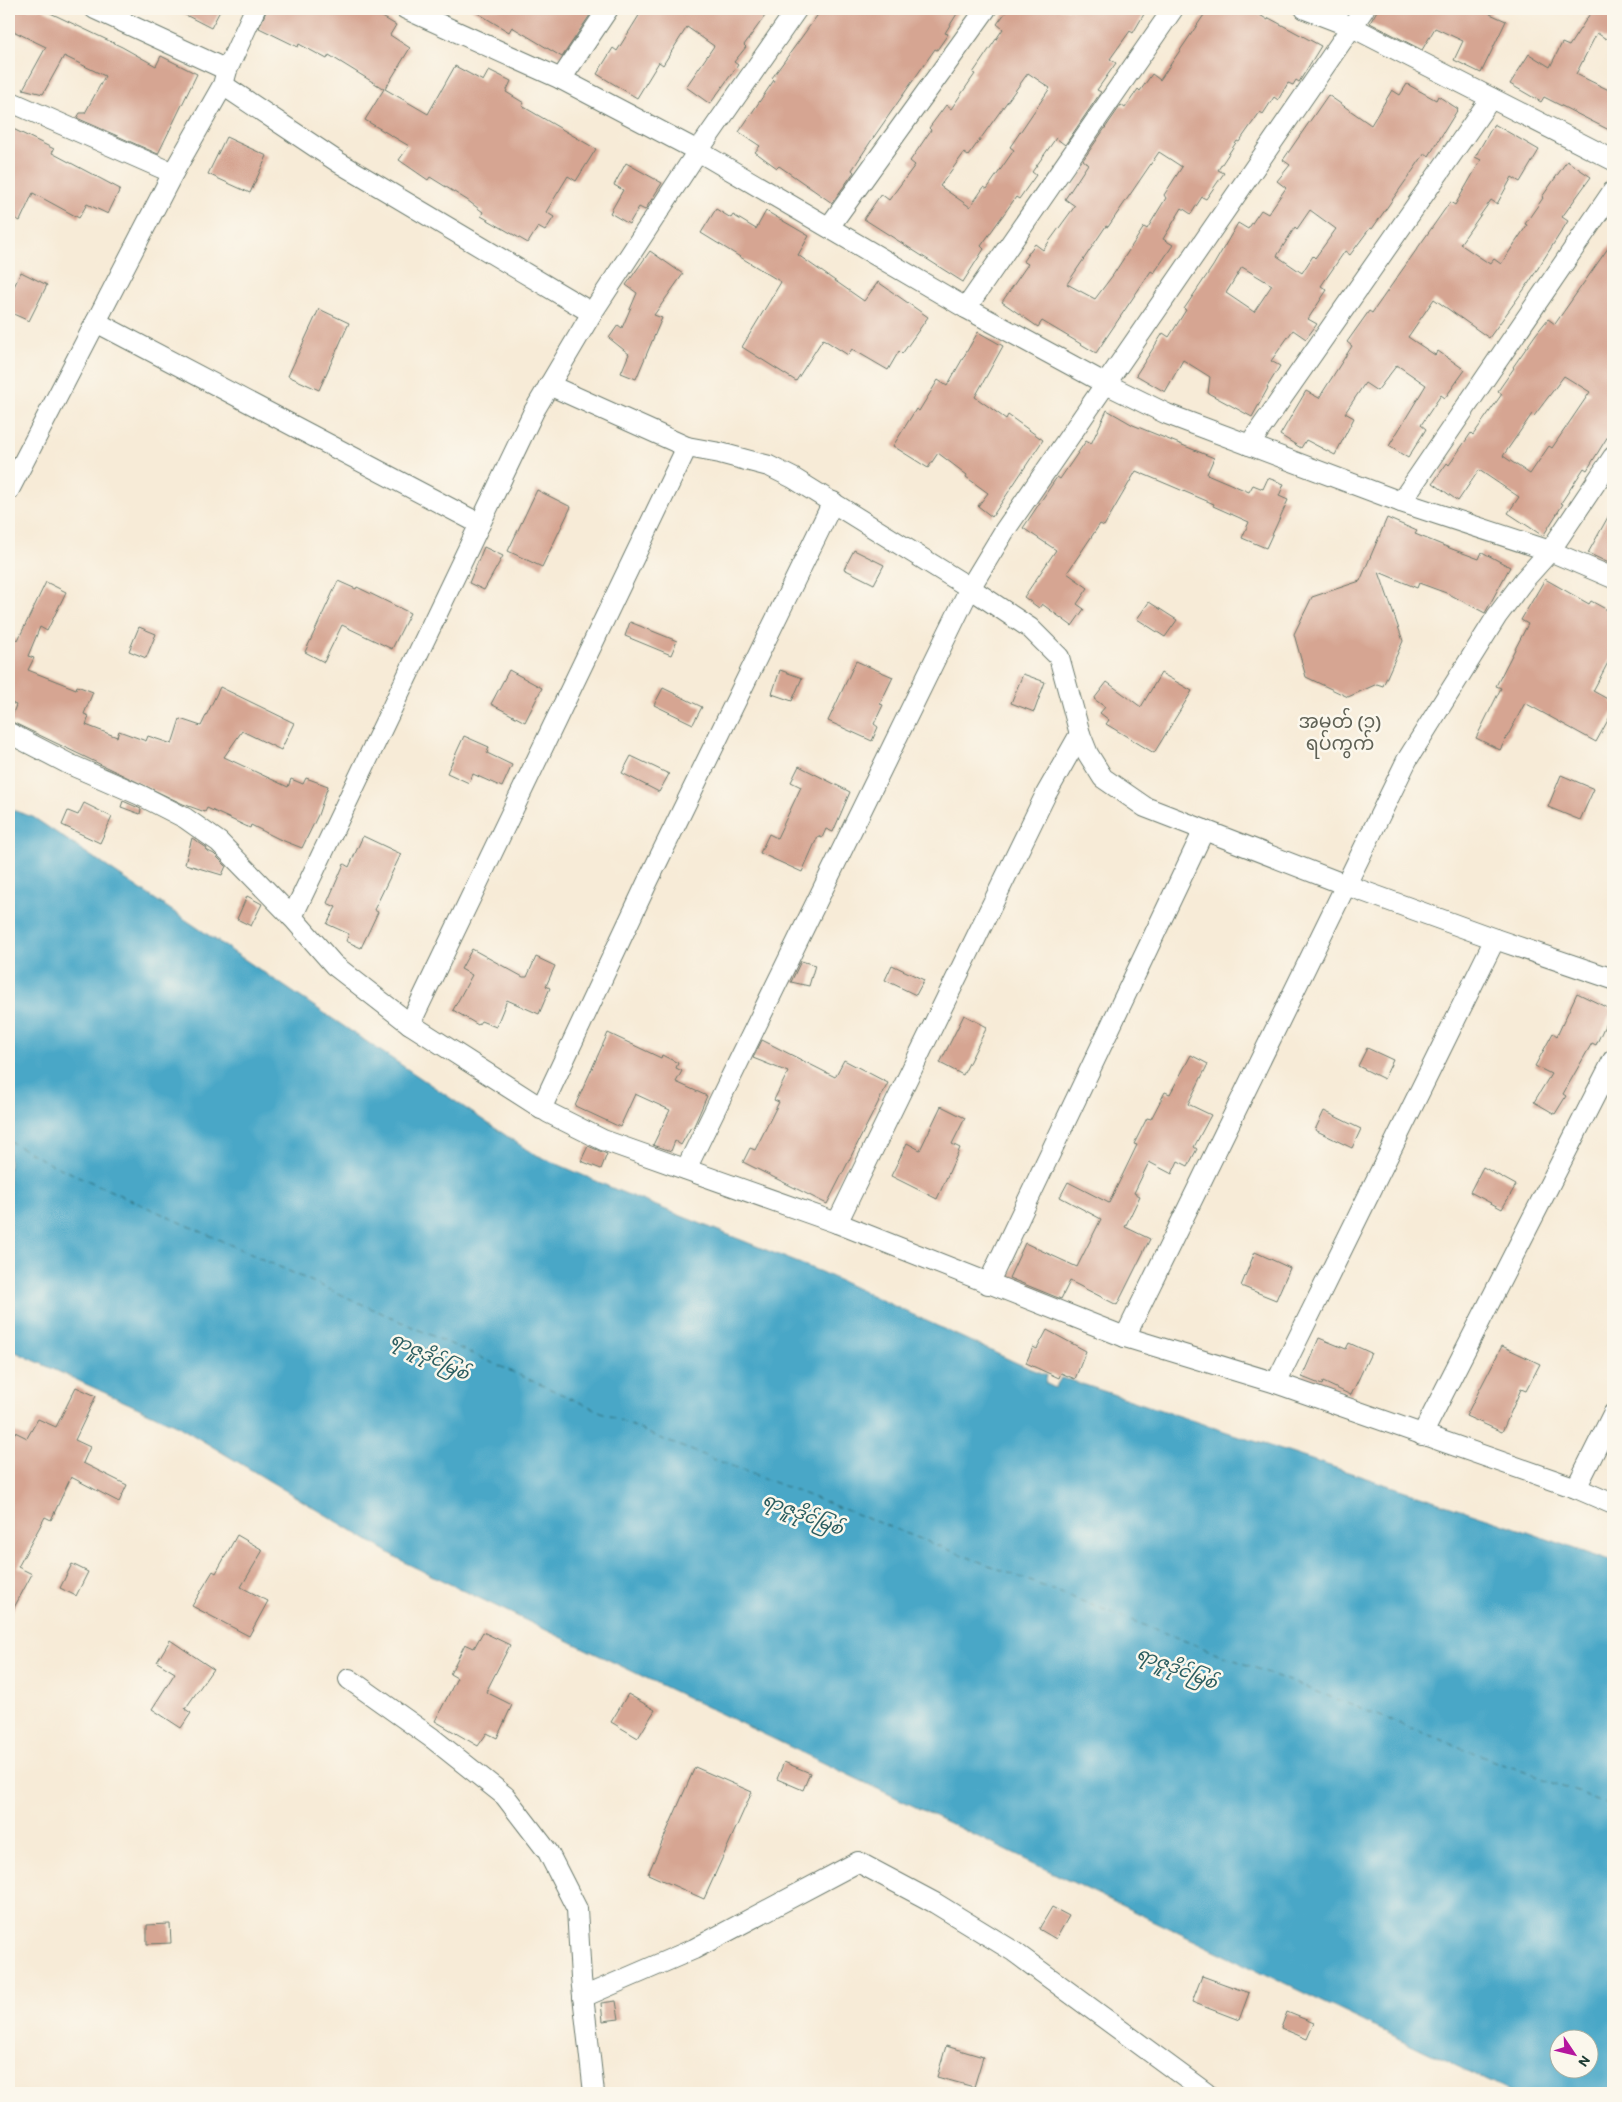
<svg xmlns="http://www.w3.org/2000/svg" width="1622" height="2102" font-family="Itim,'Noto Sans Myanmar',sans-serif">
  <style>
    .water { fill: #48a7c7; stroke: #34727e; fill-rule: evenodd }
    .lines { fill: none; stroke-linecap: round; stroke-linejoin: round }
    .ferry { stroke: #2b5d60; stroke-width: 1; stroke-dasharray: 6 5; stroke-linecap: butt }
    .building { fill: #d6a592; fill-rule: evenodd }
    .minor-casing { stroke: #6b7a6d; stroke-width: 22 }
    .minor { stroke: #fff; stroke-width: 20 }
    .labels { text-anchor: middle; stroke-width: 5; stroke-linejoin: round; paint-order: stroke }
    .water-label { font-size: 18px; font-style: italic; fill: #2b5d60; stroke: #fbf7ec }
    .quarter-label { font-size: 19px; fill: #5f6155; stroke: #fbf7ec }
  </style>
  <rect width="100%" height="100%" fill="#fbf7ec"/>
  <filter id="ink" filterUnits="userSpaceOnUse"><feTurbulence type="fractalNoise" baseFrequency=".02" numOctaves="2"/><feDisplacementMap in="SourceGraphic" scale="10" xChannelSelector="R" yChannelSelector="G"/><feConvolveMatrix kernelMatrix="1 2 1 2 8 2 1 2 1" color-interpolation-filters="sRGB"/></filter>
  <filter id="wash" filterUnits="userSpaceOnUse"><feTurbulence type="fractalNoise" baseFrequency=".0096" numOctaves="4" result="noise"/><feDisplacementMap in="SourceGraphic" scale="20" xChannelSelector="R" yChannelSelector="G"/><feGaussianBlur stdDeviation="1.12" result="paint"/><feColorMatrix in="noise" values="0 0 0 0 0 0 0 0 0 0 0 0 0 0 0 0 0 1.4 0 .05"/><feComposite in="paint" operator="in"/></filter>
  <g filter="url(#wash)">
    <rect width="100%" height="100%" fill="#f7ebd7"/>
    <path class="water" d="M 9,809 L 33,817 L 532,1153 L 619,1191 L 821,1272 L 1019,1364 L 1047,1375 L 1045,1383 L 1055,1388 L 1061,1378 L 1073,1381 L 1499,1522 L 1613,1562 L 1613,2093 L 1513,2093 L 406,1563 L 178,1426 L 9,1349 ZM 1560,2040 L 1590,2040 L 1590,2070 L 1560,2070 Z"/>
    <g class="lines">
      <polyline class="ferry" points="9,1141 49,1163 659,1438 1613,1806"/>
    </g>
    <g id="blocks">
      <g class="building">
        <polygon points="9,9 42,9 122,47 156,66 161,56 197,74 158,154 77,118 80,113 85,113 105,76 64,56 43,94 23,89 46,47 9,29"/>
        <polygon points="174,9 221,9 211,28"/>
        <polygon points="267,9 369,9 396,25 390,35 410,48 385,89 428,114 455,66 483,81 489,70 511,81 506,92 524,103 522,106 596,149 576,181 568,176 546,212 554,217 545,231 538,227 528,243 481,216 483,212 467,200 430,177 428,180 399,160 409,146 365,120 384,89 329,55 327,59 299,44 298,47 259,28"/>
        <polygon points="471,9 594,9 562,57 512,27 509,32"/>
        <polygon points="643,9 770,9 744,45 746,47 734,62 738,65 710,104 686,87 714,46 687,27 663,65 659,62 637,98 597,74 613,48 617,51"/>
        <polygon points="822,9 960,9 945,33 948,34 937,50 935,49 871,141 852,170 854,172 832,203 779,166 777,168 755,152 760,146 739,132 774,80 772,78"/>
        <path d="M 1008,9 L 1147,9 L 1133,33 L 1130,31 L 1110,59 L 1116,63 L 1097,90 L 1101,92 L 1065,145 L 1056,138 L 1032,172 L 1036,175 L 1019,199 L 1016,197 L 981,246 L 984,249 L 963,282 L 864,219 L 881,194 L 889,200 L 915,165 L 910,161 L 931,130 L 929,128 L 946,105 L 951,109 L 975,74 L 973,73 L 1003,29 L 997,24 ZM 1028,73 L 1050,88 L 1010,147 L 1014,150 L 987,189 L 984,187 L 970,207 L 940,186 L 964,153 L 968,156 Z"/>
        <path d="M 1208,9 L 1250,9 L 1268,20 L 1269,18 L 1321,46 L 1299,82 L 1296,80 L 1293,85 L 1288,83 L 1278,100 L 1274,97 L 1263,114 L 1260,112 L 1239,142 L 1237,141 L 1218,170 L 1224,173 L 1206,199 L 1202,197 L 1191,214 L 1182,208 L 1163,239 L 1173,245 L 1154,273 L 1151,271 L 1096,353 L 1042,321 L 1038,327 L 1002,302 L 1028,264 L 1023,261 L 1035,244 L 1043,250 L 1075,206 L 1065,199 L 1088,164 L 1083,160 L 1121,105 L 1125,108 L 1138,89 L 1140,91 L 1152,74 L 1160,80 ZM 1159,152 L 1182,167 L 1164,195 L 1166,198 L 1147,229 L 1144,227 L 1113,275 L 1095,299 L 1067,284 L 1106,226 L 1108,227 Z"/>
        <polygon points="1378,9 1493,9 1490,14 1506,21 1481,73 1454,60 1463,41 1435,28 1422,50 1370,23"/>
        <polygon points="1593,9 1613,9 1613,27 1606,39 1597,33 1576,74 1613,92 1613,132 1544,97 1541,102 1510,84 1529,54 1550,67 1562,43 1569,46"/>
        <path d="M 1407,84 L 1436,100 L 1438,96 L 1458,109 L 1429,156 L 1425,153 L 1372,229 L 1370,228 L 1350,255 L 1345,251 L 1321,286 L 1327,290 L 1308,319 L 1317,324 L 1306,339 L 1293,330 L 1271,361 L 1280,366 L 1267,387 L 1268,388 L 1252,417 L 1208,393 L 1210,377 L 1183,360 L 1165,392 L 1136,375 L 1163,333 L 1169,337 L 1186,310 L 1184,309 L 1213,266 L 1238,223 L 1248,229 L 1261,210 L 1268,214 L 1286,188 L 1277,181 L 1290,165 L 1283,160 L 1328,95 L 1371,125 L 1392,90 L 1400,95 ZM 1310,210 L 1336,229 L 1315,258 L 1313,256 L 1302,273 L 1277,256 L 1295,227 L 1297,229 ZM 1242,267 L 1272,285 L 1254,312 L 1226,293 Z"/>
        <polygon points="1494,124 1539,150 1520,182 1512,177 1497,204 1491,200 1460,244 1490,264 1494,259 1501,264 1527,225 1525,224 1543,198 1542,197 1567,161 1591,177 1562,217 1568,221 1528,284 1489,338 1434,299 1408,337 1435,355 1438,351 1465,370 1445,398 1441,395 1421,425 1426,429 1408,458 1389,446 1426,385 1397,365 1377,391 1365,383 1345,413 1354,418 1335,455 1306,440 1301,448 1280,435 1306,391 1319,398 1352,346 1347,342 1369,311 1372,313 1450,202 1455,205 1481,160 1475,157"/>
        <polygon points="9,127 54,149 52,153 120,189 108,214 87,204 79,218 33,193 20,221 9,215"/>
        <polygon points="226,137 267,156 250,193 208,174"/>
        <polygon points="626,163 662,183 645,210 639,207 629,224 610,213 623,190 614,185"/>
        <polygon points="716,209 731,218 733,215 756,229 766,211 809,236 798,255 864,301 878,282 928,317 902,354 899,351 888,370 852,349 848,355 823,339 796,381 742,347 781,282 701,233"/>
        <path d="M 1613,241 L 1613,428 L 1587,470 L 1584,468 L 1561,503 L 1563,504 L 1543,536 L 1508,513 L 1519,497 L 1479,470 L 1458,501 L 1433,483 L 1447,463 L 1449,465 L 1471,433 L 1473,435 L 1502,394 L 1498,391 L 1514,368 L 1513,367 L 1536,334 L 1548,319 L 1555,324 ZM 1564,376 L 1590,392 L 1552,448 L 1549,446 L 1530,474 L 1503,456 L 1532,414 L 1534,416 Z"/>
        <polygon points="650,251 683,274 654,315 662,318 636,379 621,373 629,354 609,338 618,325 622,328 637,293 626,285"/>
        <polygon points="21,272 47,285 29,321 9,312 9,297"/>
        <polygon points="319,309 349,323 319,390 288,376"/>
        <polygon points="978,332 1003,346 975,397 1006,419 1008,415 1043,440 992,517 978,506 988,493 966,477 967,475 938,453 928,468 893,446 916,409 919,411 938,380 947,386"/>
        <polygon points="1107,410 1133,425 1214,458 1207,474 1249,492 1253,485 1263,489 1268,478 1284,484 1279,496 1288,500 1266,548 1242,538 1249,522 1213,506 1214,504 1136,471 1104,526 1100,524 1067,573 1088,588 1077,604 1084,609 1072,626 1042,604 1039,608 1024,597 1056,550 1023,528 1057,477 1060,479 1086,441 1091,444"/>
        <polygon points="537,490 571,507 542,567 508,551"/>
        <polygon points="1613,508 1613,565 1588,553"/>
        <polygon points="1387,518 1417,531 1415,534 1452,549 1479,559 1482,552 1510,567 1485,613 1449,594 1419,583 1417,588 1379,572 1403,641 1383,686 1377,684 1348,697 1306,677 1294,634 1312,597 1360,581"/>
        <polygon points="484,547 503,556 484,590 469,583"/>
        <polygon points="854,550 884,565 874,584 844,569"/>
        <polygon points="1545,579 1589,604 1591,601 1613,613 1613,653 1593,691 1613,702 1613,711 1596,742 1525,703 1500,750 1476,738 1501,688 1496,686 1528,624 1521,620"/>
        <polygon points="338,581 356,589 357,587 410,613 392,649 342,625 324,662 305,652"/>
        <polygon points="46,582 66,592 47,631 40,627 28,656 34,658 28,670 76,689 77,686 93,692 84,714 89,716 86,725 117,737 119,731 146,741 148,736 172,744 180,719 201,726 220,687 294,723 281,750 242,731 224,757 288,787 291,779 303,784 306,778 328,786 318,815 302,848 279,839 251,825 250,828 207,808 205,812 183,804 10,721 16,705 9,702 9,649 13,638 18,640"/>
        <polygon points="1149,602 1177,620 1165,637 1137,619"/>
        <polygon points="630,622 677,641 671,655 625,636"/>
        <polygon points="139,627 156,634 146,658 129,651"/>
        <polygon points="856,661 893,677 880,704 883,705 874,724 878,727 872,741 828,721"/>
        <polygon points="509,670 542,688 525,722 491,704"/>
        <polygon points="780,670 802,678 792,701 772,694"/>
        <polygon points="1161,673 1192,691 1154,753 1106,724 1109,720 1100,713 1105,707 1094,699 1107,682 1141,707"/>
        <polygon points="1023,674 1045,682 1034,712 1011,703"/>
        <polygon points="663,688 702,707 693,724 654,705"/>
        <polygon points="464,736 489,747 487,753 512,765 502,787 473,774 469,783 447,773"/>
        <polygon points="631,756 669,774 659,792 622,773"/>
        <polygon points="799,766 850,792 833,832 826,829 822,838 818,836 802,872 760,853 769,834 777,838 801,787 791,782"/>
        <polygon points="1561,775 1594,789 1580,820 1548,807"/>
        <polygon points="123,801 141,809 140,814 121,807"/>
        <polygon points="84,803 112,817 100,843 62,825 68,811 78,815"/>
        <polygon points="363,836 401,854 374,910 378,912 361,948 346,941 349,934 327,924 336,907 327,903 344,864 349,867"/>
        <polygon points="192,838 207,848 206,850 214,854 226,866 222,875 185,864"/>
        <polygon points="247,896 262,904 251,926 237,919"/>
        <polygon points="472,949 523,977 527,977 536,957 555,966 546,986 550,988 539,1014 507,1000 496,1027 481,1021 478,1025 453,1010 472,975 461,969"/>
        <polygon points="801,961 815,965 809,986 791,982"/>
        <polygon points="892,965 924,980 916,995 885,980"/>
        <polygon points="1577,993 1612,1010 1596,1045 1592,1043 1563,1094 1566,1096 1555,1114 1534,1102 1551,1074 1535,1066 1553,1033 1557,1036"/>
        <polygon points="964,1015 987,1027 963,1075 940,1063"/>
        <polygon points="608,1033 661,1058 662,1055 678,1063 676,1068 682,1071 676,1082 707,1096 693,1128 691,1127 681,1145 675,1141 671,1151 653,1145 670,1110 635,1094 620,1127 575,1106"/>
        <polygon points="762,1040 835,1077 844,1060 888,1083 827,1204 743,1162 750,1148 755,1150 779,1102 774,1100 788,1072 753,1058"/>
        <polygon points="1367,1048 1393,1060 1384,1079 1358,1066"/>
        <polygon points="1191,1055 1208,1064 1188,1104 1211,1115 1194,1147 1197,1149 1188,1166 1178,1161 1172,1174 1149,1162 1134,1193 1140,1196 1125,1227 1150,1239 1117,1305 1070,1281 1061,1299 1009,1278 1025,1243 1077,1267 1101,1219 1060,1197 1068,1182 1109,1203 1137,1145 1134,1144 1147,1118 1151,1119 1165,1092 1170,1094"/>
        <polygon points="941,1106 965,1118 952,1144 960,1148 937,1199 891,1176 907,1143 920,1150"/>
        <polygon points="1324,1111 1361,1129 1352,1148 1315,1130"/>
        <polygon points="588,1146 607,1154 601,1169 581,1161"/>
        <polygon points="1483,1167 1516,1185 1502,1209 1470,1192"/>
        <polygon points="1255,1252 1290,1268 1276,1300 1241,1286"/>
        <polygon points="1047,1330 1086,1351 1075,1379 1061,1373 1059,1378 1026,1363 1033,1347 1037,1349"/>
        <polygon points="1319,1338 1346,1349 1349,1343 1371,1353 1351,1395 1323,1382 1322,1385 1302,1377"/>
        <polygon points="1502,1346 1540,1364 1526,1391 1521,1389 1502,1432 1466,1416"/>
        <polygon points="76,1387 96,1396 75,1440 90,1447 83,1463 127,1485 119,1502 71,1477 51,1520 45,1517 18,1567 32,1574 9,1617 9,1434 13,1436 15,1432 27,1438 38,1419 56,1427"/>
        <polygon points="237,1535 263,1550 241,1587 268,1601 249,1636 192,1606 213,1571 216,1573"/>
        <polygon points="72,1564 88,1572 76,1596 60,1588"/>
        <polygon points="483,1632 510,1645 486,1692 512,1705 497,1738 487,1733 478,1746 435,1721 457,1678 450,1674 465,1644 474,1648"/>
        <polygon points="170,1640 213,1669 185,1709 191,1713 181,1728 152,1709 175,1673 157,1662"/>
        <polygon points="628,1694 655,1710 638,1738 611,1722"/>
        <polygon points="784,1762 810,1773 803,1790 777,1779"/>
        <polygon points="695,1767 752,1792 704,1899 648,1874"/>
        <polygon points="1052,1907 1069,1916 1056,1939 1039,1929"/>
        <polygon points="170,1924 171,1943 147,1944 147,1925"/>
        <polygon points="1202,1976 1249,1993 1239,2020 1192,2002"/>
        <polygon points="616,2001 619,2019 603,2021 601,2003"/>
        <polygon points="1287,2012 1314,2023 1307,2039 1281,2028"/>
        <polygon points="946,2046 983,2057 974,2087 937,2077"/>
      </g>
    </g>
  </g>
  <g filter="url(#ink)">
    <use href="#blocks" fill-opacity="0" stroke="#6b7a6d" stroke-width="1"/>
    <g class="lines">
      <defs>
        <g id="minor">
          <polyline points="95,9 227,70"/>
          <polyline points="406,9 561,79 698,151 966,308 1106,384 1167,414 1401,502 1550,551 1613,578"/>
          <polyline points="1305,9 1352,27 1613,160"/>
          <polyline points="561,79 608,9"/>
          <polyline points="223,85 338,162 592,313"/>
          <polyline points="9,101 173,173"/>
          <polyline points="829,227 986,9"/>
          <polyline points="966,308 1173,9"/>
          <polyline points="96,322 480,524"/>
          <polyline points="549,385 687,447 720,453 769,466 793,478 970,588 1030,628 1059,657 1080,734 1088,754 1103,778 1145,807 1346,885 1495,939 1613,979"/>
          <polyline points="1249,445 1491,98"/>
          <polyline points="9,490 173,173 223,85 227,70 255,9"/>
          <polyline points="1401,502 1613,191"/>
          <polyline points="9,733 69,764 140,795 185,818 219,842 292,917 334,965 410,1024 549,1113 603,1140 837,1223 1125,1337 1276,1383 1576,1488 1613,1504"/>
          <polyline points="292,917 534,411 592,313 698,151 797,9"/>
          <polyline points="410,1024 687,447"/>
          <polyline points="541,1109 647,883 833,502"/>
          <polyline points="686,1169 970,588 1005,530 1364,9"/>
          <polyline points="837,1223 1046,794 1080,734"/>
          <polyline points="988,1284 1204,830"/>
          <polyline points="1125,1337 1407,760 1497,616 1524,580 1550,551 1613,457"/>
          <polyline points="1276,1383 1495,939"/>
          <polyline points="1422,1435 1613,1060"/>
          <polyline points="1576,1488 1613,1414"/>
          <polyline points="349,1679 432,1738 505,1796 548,1852 577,1909 581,1978 594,2093"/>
          <polyline points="583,1997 694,1949 858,1862 935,1903 1013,1951 1206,2093"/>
        </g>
      </defs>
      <use href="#minor" class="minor-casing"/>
      <use href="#minor" class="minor"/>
    </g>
  </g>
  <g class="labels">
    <g class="water-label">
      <text transform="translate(430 1356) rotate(27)" y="6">ရာဇူဒိုင်မြစ်</text>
      <text transform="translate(803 1514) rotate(22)" y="6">ရာဇူဒိုင်မြစ်</text>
      <text transform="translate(1177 1668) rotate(22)" y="6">ရာဇူဒိုင်မြစ်</text>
    </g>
    <g class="quarter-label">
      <text x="1340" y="728">အမှတ် (၁)<tspan x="1340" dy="22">ရပ်ကွက်</tspan></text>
    </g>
  </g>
  <rect width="1622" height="2102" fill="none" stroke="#fbf7ec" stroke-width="30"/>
  <g transform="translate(1574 2054) rotate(125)"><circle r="24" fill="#fbf7ec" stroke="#a3ada2"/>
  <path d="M0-4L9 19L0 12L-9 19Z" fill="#b5179e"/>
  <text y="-8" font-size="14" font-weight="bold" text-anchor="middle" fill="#1f3d34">N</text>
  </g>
</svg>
